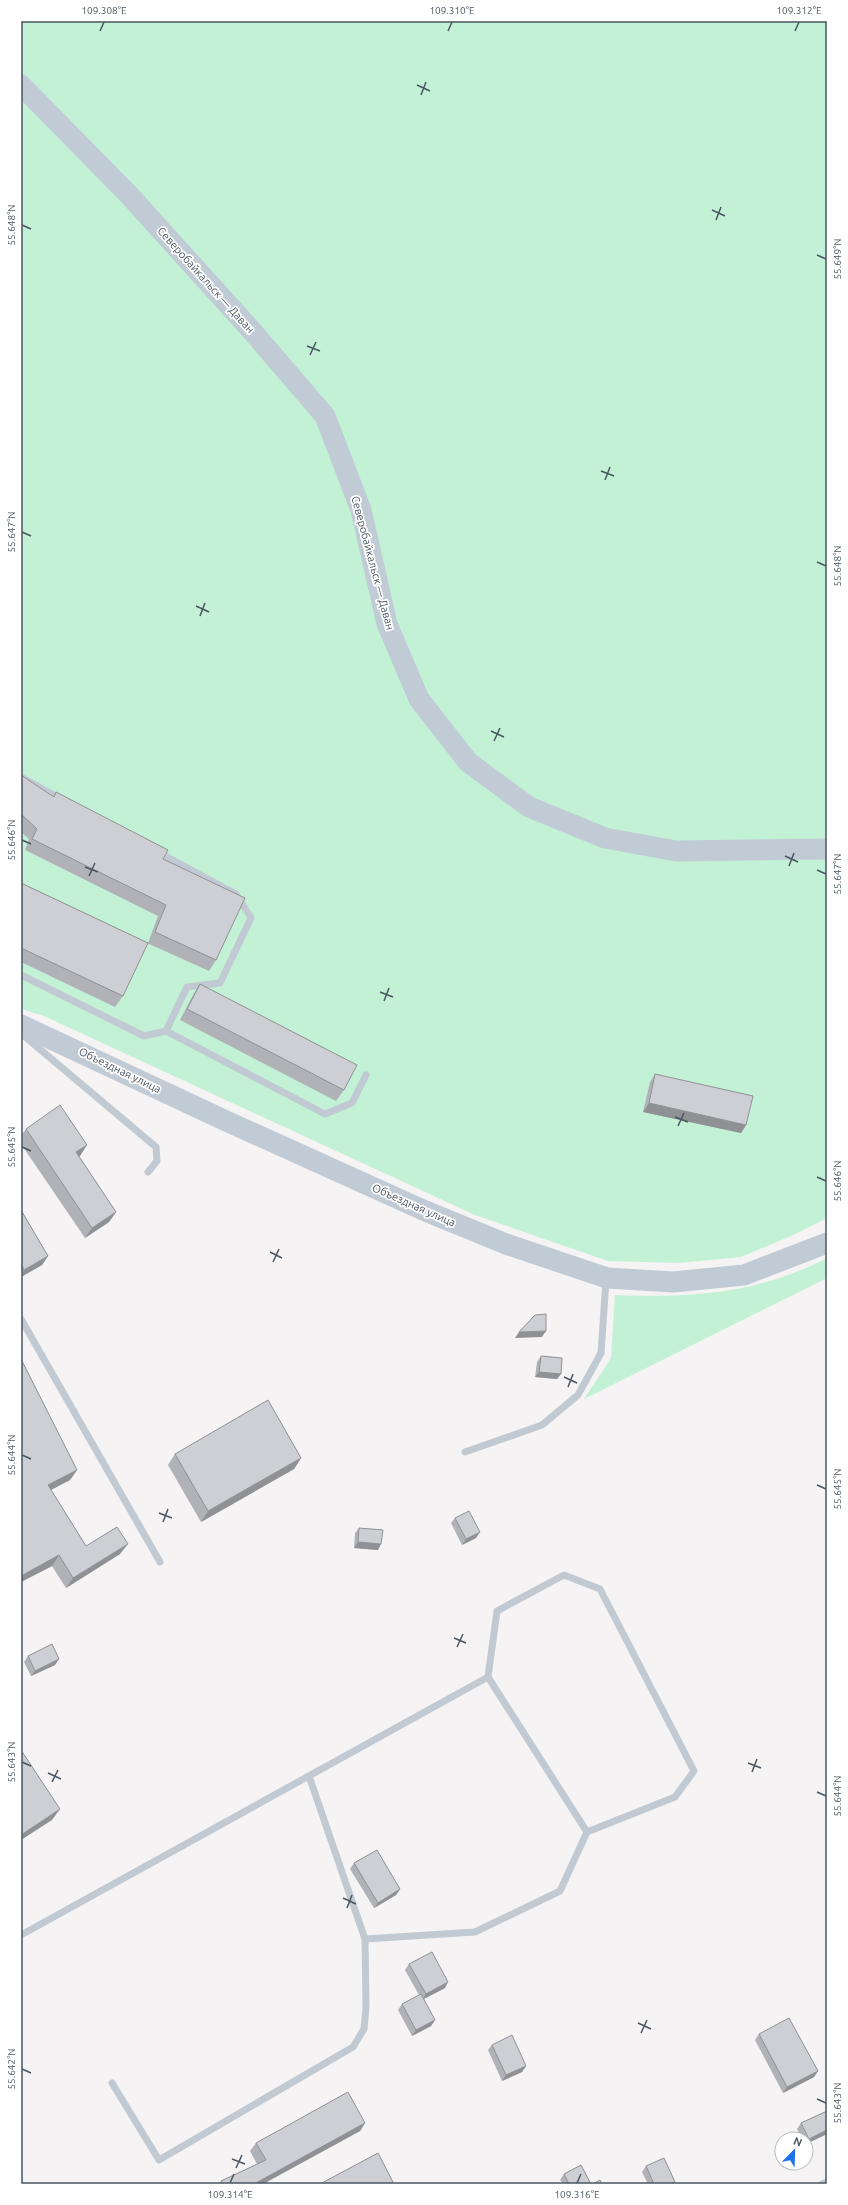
<svg xmlns="http://www.w3.org/2000/svg" width="848" height="2205" font-family="Ubuntu,sans-serif">
  <style>
    .green { fill: #c3f1d5 }
    .lines { fill: none; stroke-linecap: round; stroke-linejoin: round }
    .lane { stroke: #c1cad2; stroke-width: 7 }
    .secondary { stroke: #c1cbd6; stroke-width: 21 }
    .wall { fill: #b0b2b7 }
    .shaded-wall { fill: #909195 }
    .building { fill: #cdcfd5; stroke: #909195 }
    .ticks { fill: none; stroke: #4a5661; stroke-width: 1.5 }
    .labels { text-anchor: middle; stroke-width: 3.5; stroke-linejoin: round; paint-order: stroke }
    .street-label { font-size: 11px; fill: #4a5661; stroke: #fff }
    .neatline { fill: none; stroke: #4a5661; stroke-width: 1.5 }
    .ticks-label { font-size: 10px; text-anchor: middle; fill: #4a5661 }
  </style>
  <rect width="100%" height="100%" fill="#f5f3f3"/>
  <g class="green">
    <polygon points="21,21 827,21 827,1218 791,1236 741,1257 679,1263 608,1261 475,1215 44,1016 21,1009"/>
    <path d="M 827,1258 L 827,1278 L 584,1399 L 611,1358 L 615,1295 C 691,1298 758,1294 827,1258 Z"/>
  </g>
  <g class="lines">
    <g class="lane">
      <polyline points="21,777 61,799"/>
      <polyline points="21,975 144,1036 166,1031 187,987 220,983 251,918 236,894 158,852"/>
      <polyline points="166,1031 325,1114 352,1103 366,1075"/>
      <polyline points="23,1035 156,1147 157,1161 148,1172"/>
      <polyline points="21,1319 160,1562"/>
      <polyline points="465,1452 542,1425 578,1395 601,1353 606,1280"/>
      <polygon points="564,1575 600,1589 694,1771 675,1797 587,1832 488,1677 497,1611"/>
      <polyline points="309,1776 365,1939 475,1932 560,1891 587,1832"/>
      <polyline points="21,1935 488,1677"/>
      <polyline points="112,2083 159,2160 353,2047 364,2029 366,2007 365,1939"/>
      <polyline points="822,2184 827,2182"/>
    </g>
    <g class="secondary">
      <polyline points="21,85 130,196 252,331 325,416 361,510 387,624 419,699 468,762 529,807 605,838 676,851 827,849"/>
      <polyline points="21,1025 224,1120 423,1210 506,1244 607,1278 673,1282 744,1275 827,1243"/>
    </g>
  </g>
  <g class="wall">
    <polygon points="21,775 53,797 56,792 163,859 216,960 209,971 147,943 123,996 115,1007 21,962 21,883 148,943 158,916 25,850 29,839 21,832"/>
    <polygon points="200,984 344,1090 336,1101 180,1020 193,995"/>
    <polygon points="655,1074 746,1125 741,1133 643,1112 650,1082"/>
    <polygon points="26,1129 79,1156 116,1212 109,1222 85,1238 21,1144 21,1136"/>
    <polygon points="21,1210 48,1256 42,1265 21,1277"/>
    <polygon points="541,1356 561,1374 557,1379 535,1377 537,1362"/>
    <polygon points="21,1359 77,1470 70,1480 51,1490 86,1546 120,1554 66,1588 52,1566 21,1582"/>
    <polygon points="175,1454 301,1458 294,1469 201,1522 168,1465"/>
    <polygon points="455,1518 476,1538 462,1545 451,1523"/>
    <polygon points="359,1528 378,1550 354,1548 355,1533"/>
    <polygon points="28,1656 55,1665 31,1676 24,1662"/>
    <polygon points="354,1863 400,1889 396,1895 374,1908 350,1869"/>
    <polygon points="409,1964 445,1988 423,1999 435,2020 431,2026 412,2036 398,2010 402,2004 419,1995 405,1970"/>
    <polygon points="759,2034 818,2071 814,2077 783,2093 755,2040"/>
    <polygon points="492,2045 526,2066 522,2072 502,2081 488,2050"/>
    <polygon points="827,2111 827,2134 806,2144 806,2139 802,2139 797,2129 801,2123"/>
    <polygon points="365,2123 360,2131 263,2184 219,2184 221,2181 257,2164 250,2151 256,2143"/>
    <polygon points="646,2166 675,2182 673,2184 648,2184 642,2172"/>
    <polygon points="564,2174 591,2184 563,2184 560,2180"/>
  </g>
  <g class="shaded-wall">
    <polygon points="649,1103 746,1125 741,1133 643,1112"/>
    <polygon points="87,1145 80,1156 69,1163 76,1152"/>
    <polygon points="116,1212 109,1222 85,1238 92,1228"/>
    <polygon points="48,1256 42,1265 21,1277 21,1275 24,1270"/>
    <polygon points="546,1331 542,1337 515,1338 519,1332"/>
    <polygon points="539,1372 561,1374 557,1379 535,1377"/>
    <polygon points="301,1458 294,1469 201,1522 208,1511"/>
    <polygon points="77,1470 70,1480 41,1495 48,1485"/>
    <polygon points="480,1532 476,1538 462,1545 466,1539"/>
    <polygon points="358,1542 381,1544 378,1550 354,1548"/>
    <polygon points="128,1544 120,1554 66,1588 73,1578"/>
    <polygon points="59,1555 52,1566 21,1582 21,1576"/>
    <polygon points="59,1659 55,1665 31,1676 35,1671"/>
    <polygon points="60,1809 52,1820 21,1840 21,1835"/>
    <polygon points="400,1889 396,1895 374,1908 378,1903"/>
    <polygon points="448,1982 445,1988 422,2000 426,1994"/>
    <polygon points="435,2020 431,2026 412,2036 416,2030"/>
    <polygon points="526,2066 522,2072 502,2081 506,2075"/>
    <polygon points="818,2071 814,2077 783,2093 787,2087"/>
    <polygon points="365,2123 360,2131 263,2184 254,2184"/>
    <polygon points="827,2130 827,2134 806,2144 806,2143 809,2139"/>
  </g>
  <g class="building">
    <polygon points="21,775 54,797 56,792 168,850 163,859 245,898 216,960 155,932 166,905 32,839 37,829 21,814"/>
    <polygon points="21,883 148,943 123,996 21,948"/>
    <polygon points="200,984 357,1065 344,1090 187,1009"/>
    <polygon points="655,1074 753,1096 746,1125 649,1103"/>
    <polygon points="60,1105 87,1145 76,1152 116,1212 92,1228 26,1129"/>
    <polygon points="21,1210 48,1256 24,1270 21,1264"/>
    <polygon points="546,1314 546,1331 519,1332 535,1315"/>
    <polygon points="541,1356 562,1358 561,1374 539,1372"/>
    <polygon points="21,1359 77,1470 48,1485 86,1546 117,1527 128,1544 73,1578 59,1555 21,1576"/>
    <polygon points="268,1400 301,1458 208,1511 175,1454"/>
    <polygon points="469,1511 480,1532 466,1539 455,1518"/>
    <polygon points="359,1528 383,1530 381,1544 358,1542"/>
    <polygon points="52,1644 59,1659 35,1671 28,1656"/>
    <polygon points="21,1750 60,1809 21,1835"/>
    <polygon points="377,1850 400,1889 378,1903 354,1863"/>
    <polygon points="432,1952 448,1982 426,1994 409,1964"/>
    <polygon points="421,1994 435,2020 416,2030 402,2004"/>
    <polygon points="789,2018 818,2071 787,2087 759,2034"/>
    <polygon points="512,2035 526,2066 506,2075 492,2045"/>
    <polygon points="348,2092 365,2123 254,2184 223,2184 221,2181 266,2160 256,2143"/>
    <polygon points="827,2111 827,2130 809,2139 801,2123"/>
    <polygon points="378,2153 393,2182 389,2184 320,2184"/>
    <polygon points="664,2158 675,2182 670,2184 654,2184 646,2166"/>
    <polygon points="581,2165 591,2184 569,2184 564,2174"/>
    <polygon points="600,2180 602,2184 593,2184"/>
  </g>
  <path class="ticks" d="M 100,31 L 104,22M 448,31 L 452,22M 795,31 L 799,22M 417,85 L 430,91M 421,95 L 426,82M 712,210 L 725,216M 716,220 L 721,207M 22,225 L 31,229M 817,255 L 826,259M 307,346 L 320,351M 310,355 L 316,342M 601,471 L 614,476M 605,480 L 610,467M 22,532 L 31,536M 817,562 L 826,566M 196,606 L 209,612M 200,616 L 205,603M 491,731 L 504,737M 494,741 L 500,728M 22,840 L 31,844M 785,856 L 798,862M 789,866 L 794,853M 85,867 L 98,872M 817,870 L 826,874M 89,876 L 95,863M 380,992 L 393,997M 384,1001 L 389,988M 675,1117 L 688,1122M 678,1126 L 684,1113M 22,1147 L 31,1151M 817,1177 L 826,1181M 270,1252 L 282,1258M 273,1262 L 279,1249M 564,1377 L 577,1383M 568,1387 L 573,1374M 22,1455 L 31,1459M 817,1485 L 826,1489M 159,1513 L 172,1518M 163,1522 L 168,1509M 454,1638 L 466,1643M 457,1647 L 463,1634M 22,1762 L 31,1766M 748,1763 L 761,1768M 752,1772 L 757,1759M 48,1773 L 61,1779M 52,1782 L 58,1770M 817,1792 L 826,1796M 343,1898 L 356,1904M 347,1908 L 352,1895M 638,2023 L 651,2029M 641,2033 L 647,2020M 22,2069 L 31,2073M 817,2099 L 826,2103M 232,2159 L 245,2164M 236,2168 L 242,2155M 230,2183 L 234,2174M 577,2183 L 581,2174"/>
  <g class="labels">
    <g class="street-label">
      <text transform="translate(206 280) rotate(48)" y="4">Северобайкальск — Даван</text>
      <text transform="translate(373 563) rotate(75)" y="4">Северобайкальск — Даван</text>
      <text transform="translate(120 1070) rotate(26)" y="4">Объездная улица</text>
      <text transform="translate(414 1205) rotate(24)" y="4">Объездная улица</text>
    </g>
  </g>
  <rect width="848" height="2205" fill="none" stroke="#ffffff" stroke-width="44"/>
  <g transform="translate(794 2151) rotate(23)"><circle r="19" fill="#ffffff" stroke="#b7bbc0"/>
  <path d="M0-3L7 15L0 10L-7 15Z" fill="#1a73e8"/>
  <text y="-6" font-size="11" font-weight="bold" text-anchor="middle" fill="#4a5661">N</text>
  </g>
  <rect x="22" y="22" width="804" height="2161" class="neatline"/>
  <g class="ticks-label">
    <text x="104" y="14">109.308°E</text>
    <text x="452" y="14">109.310°E</text>
    <text x="799" y="14">109.312°E</text>
    <text transform="translate(11 225) rotate(-90)" y="4">55.648°N</text>
    <text transform="translate(837 259) rotate(-90)" y="4">55.649°N</text>
    <text transform="translate(11 532) rotate(-90)" y="4">55.647°N</text>
    <text transform="translate(837 566) rotate(-90)" y="4">55.648°N</text>
    <text transform="translate(11 840) rotate(-90)" y="4">55.646°N</text>
    <text transform="translate(837 874) rotate(-90)" y="4">55.647°N</text>
    <text transform="translate(11 1147) rotate(-90)" y="4">55.645°N</text>
    <text transform="translate(837 1181) rotate(-90)" y="4">55.646°N</text>
    <text transform="translate(11 1455) rotate(-90)" y="4">55.644°N</text>
    <text transform="translate(837 1489) rotate(-90)" y="4">55.645°N</text>
    <text transform="translate(11 1762) rotate(-90)" y="4">55.643°N</text>
    <text transform="translate(837 1796) rotate(-90)" y="4">55.644°N</text>
    <text transform="translate(11 2069) rotate(-90)" y="4">55.642°N</text>
    <text transform="translate(837 2103) rotate(-90)" y="4">55.643°N</text>
    <text x="230" y="2198">109.314°E</text>
    <text x="577" y="2198">109.316°E</text>
  </g>
</svg>
